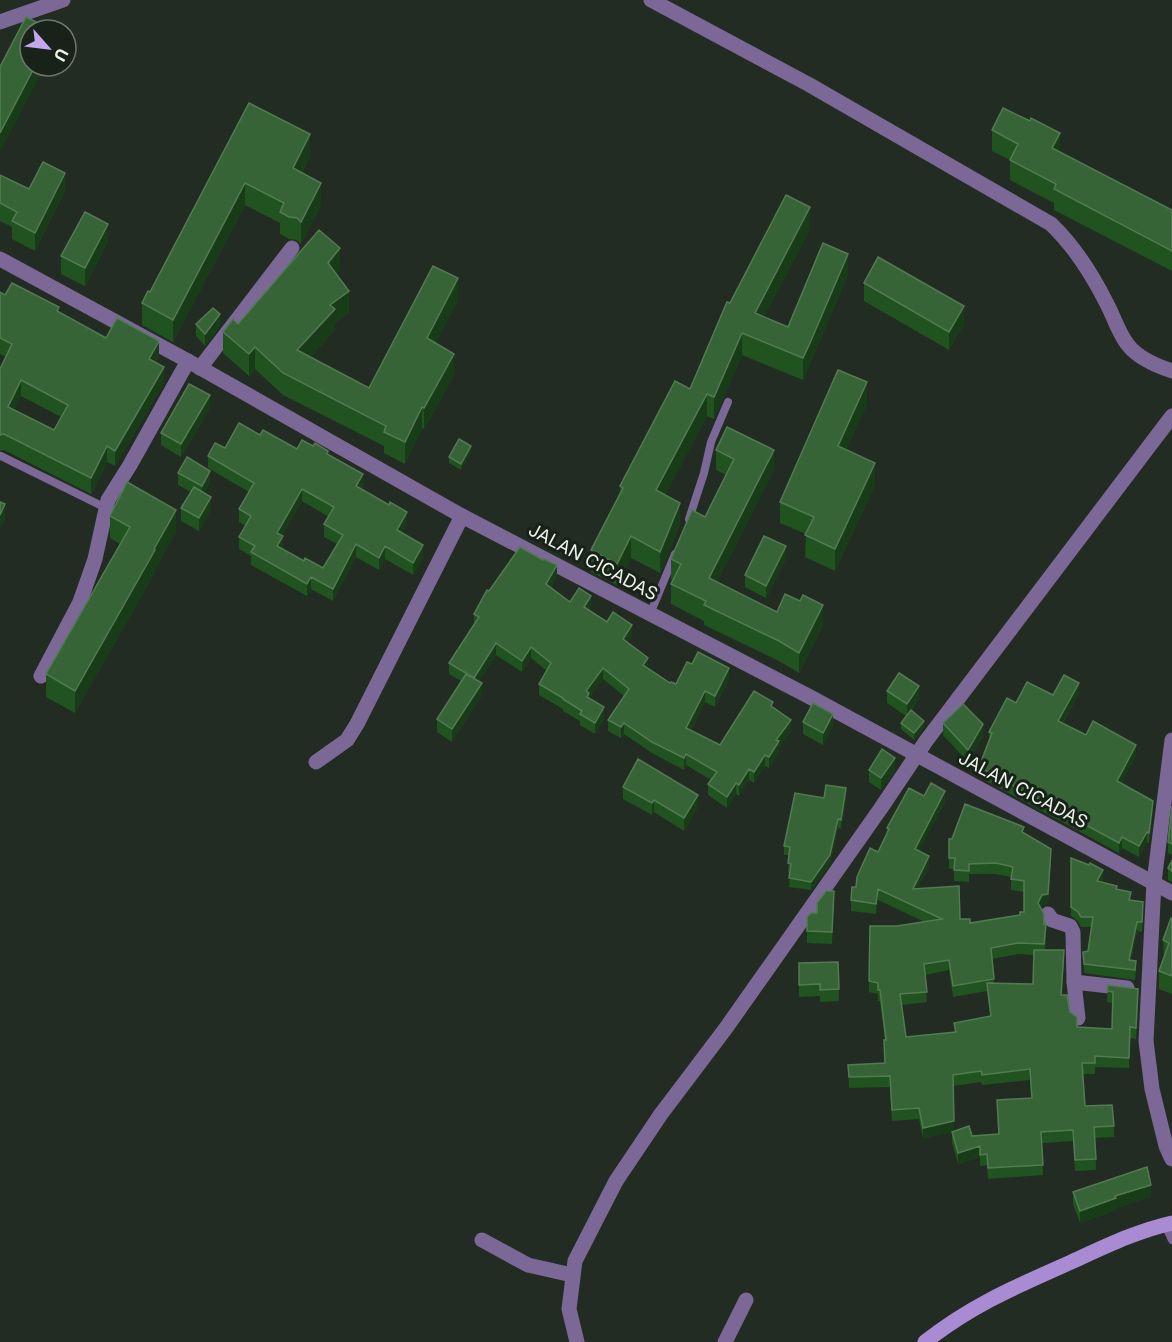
<svg xmlns="http://www.w3.org/2000/svg" width="1172" height="1342" font-family="Inter,sans-serif">
  <style>
    .lines { fill: none; stroke-linecap: round; stroke-linejoin: round }
    .lane { stroke: #7b6896; stroke-width: 8 }
    .street { stroke: #7b6896; stroke-width: 15 }
    .secondary { stroke: #a98bd4; stroke-width: 15 }
    .wall { fill: #205320; fill-rule: evenodd }
    .shaded-wall { fill: #183c18 }
    .building { fill: #366436; stroke: #537b53; stroke-width: 1.5; fill-rule: evenodd }
    .labels { text-anchor: middle; stroke-width: 6; stroke-linejoin: round; paint-order: stroke }
    .street-label { font-size: 18px; fill: #edf4ec; stroke: #192218 }
  </style>
  <rect width="100%" height="100%" fill="#222c22"/>
  <g class="lines">
    <g class="lane">
      <polyline points="1,456 106,508"/>
      <polyline points="689,519 704,473 711,442 728,402"/>
      <polyline points="650,614 675,554"/>
      <polyline points="1165,1225 1172,1240"/>
    </g>
    <g class="street">
      <path d="M 651,0 L 808,84 L 1051,224 C 1074,246 1093,276 1107,304 C 1114,317 1119,334 1128,345 C 1138,358 1157,366 1172,371"/>
      <polyline points="0,22 63,0"/>
      <polyline points="0,259 188,361 462,516 812,698 1172,893"/>
      <polyline points="200,368 292,248"/>
      <polyline points="41,676 80,602 95,559 108,500 130,465 188,361"/>
      <polyline points="1172,740 1154,882 1146,1041 1152,1089 1166,1146 1172,1159"/>
      <polyline points="316,762 347,740 357,724 462,516"/>
      <polyline points="1048,914 1052,920 1070,926 1073,932 1074,982 1078,1018"/>
      <polyline points="1074,982 1127,988"/>
      <polyline points="482,1240 528,1265 572,1275"/>
      <polyline points="577,1342 569,1309 575,1261 616,1181 661,1114 726,1028 881,808 926,741 1172,416"/>
      <polyline points="725,1342 746,1300"/>
    </g>
    <path class="secondary" d="M 925,1342 C 972,1305 1015,1287 1069,1263 C 1102,1248 1136,1231 1172,1223"/>
  </g>
  <g class="wall">
    <polygon points="249,103 310,156 302,173 321,205 301,244 297,240 289,239 280,234 280,223 245,205 173,342 142,325 142,303 150,292"/>
    <polygon points="992,130 1060,152 1172,210 1172,271 1054,210 1054,203 1010,180 1010,160 992,151"/>
    <polygon points="0,175 29,189 65,191 35,251 12,239 12,227 0,221"/>
    <polygon points="810,229 764,317 788,327 848,275 803,380 742,355 714,419 707,416 665,495 680,524 660,573 631,558 617,585 591,572 591,550 620,494 620,486 690,389 730,303"/>
    <polygon points="108,242 85,286 61,274 61,256"/>
    <polygon points="340,270 336,274 349,312 335,323 335,330 310,357 369,388 458,300 435,343 454,375 424,429 422,428 405,464 384,453 384,446 283,395 255,369 249,376 223,353 223,332"/>
    <polygon points="864,283 964,324 949,350 864,301"/>
    <path d="M 0,292 L 5,295 L 59,312 L 106,338 L 159,357 L 156,362 L 164,383 L 115,466 L 107,462 L 91,494 L 4,450 L 0,451 L 0,369 L 6,357 L 0,354 ZM 21,396 L 61,417 L 54,430 L 14,410 Z"/>
    <polygon points="196,324 220,326 205,346 196,336"/>
    <polygon points="867,404 846,450 875,485 835,571 805,557 806,534 780,523 780,502"/>
    <polygon points="210,408 181,457 161,445 161,433"/>
    <path d="M 260,435 L 297,449 L 328,455 L 363,487 L 362,489 L 407,524 L 402,533 L 423,558 L 413,575 L 385,559 L 379,570 L 356,557 L 333,601 L 311,589 L 307,596 L 251,565 L 251,556 L 239,549 L 239,537 L 246,526 L 239,522 L 239,509 L 249,492 L 208,468 L 208,456 L 225,448 ZM 302,501 L 329,517 L 324,524 L 324,537 L 337,544 L 323,568 L 304,561 L 282,549 L 282,536 Z"/>
    <polygon points="716,450 774,470 717,582 777,612 823,625 799,673 779,661 704,625 704,621 671,604 671,584 673,580 671,579 671,559 705,517 726,475 716,470"/>
    <polygon points="471,452 461,470 449,463 449,457"/>
    <polygon points="178,473 210,483 204,493 211,509 199,531 181,521 181,508 191,492 178,485"/>
    <polygon points="110,516 176,532 155,569 155,572 75,713 46,697 46,674 120,544 110,538"/>
    <polygon points="786,558 766,598 745,587 745,575"/>
    <polygon points="557,576 551,587 570,602 591,607 589,610 607,622 632,636 628,642 648,668 670,683 676,684 729,679 715,707 705,702 691,730 720,745 773,708 791,731 779,747 779,753 769,768 765,766 754,783 749,780 739,796 736,794 727,808 708,795 708,784 711,780 686,765 684,770 652,753 624,734 621,738 608,731 608,720 624,696 603,679 589,698 604,719 595,734 580,725 580,721 563,711 563,709 539,695 539,684 547,671 531,658 522,672 496,655 479,681 482,695 452,742 437,732 437,719 461,681 449,674 449,663 474,625 474,614 489,591"/>
    <polygon points="887,691 919,698 912,710 924,727 914,740 901,729 901,723 906,716 887,703"/>
    <polygon points="1079,693 1063,723 1086,735 1136,755 1121,784 1153,811 1149,843 1147,842 1139,857 1122,848 1119,853 979,777 979,767 989,741 989,732 1016,703 1053,695"/>
    <polygon points="803,722 833,726 823,745 803,734"/>
    <polygon points="943,723 983,737 968,762 943,735"/>
    <polygon points="869,770 895,770 881,790 869,782"/>
    <polygon points="623,787 698,807 684,831 654,812 652,815 623,799"/>
    <path d="M 924,796 L 945,802 L 919,851 L 929,867 L 918,888 L 960,919 L 970,923 L 1020,915 L 1024,912 L 1024,892 L 1011,890 L 1011,877 L 996,874 L 969,874 L 969,882 L 954,881 L 954,869 L 949,869 L 949,839 L 1024,833 L 1051,860 L 1048,904 L 1042,906 L 1041,909 L 1046,935 L 1045,950 L 1064,961 L 1062,995 L 1077,1027 L 1112,1029 L 1113,1003 L 1107,1002 L 1108,985 L 1138,1000 L 1136,1039 L 1130,1038 L 1129,1068 L 1095,1067 L 1095,1074 L 1083,1074 L 1085,1106 L 1114,1126 L 1114,1137 L 1095,1138 L 1096,1170 L 1075,1171 L 1073,1141 L 1042,1143 L 1043,1175 L 988,1179 L 987,1165 L 980,1166 L 980,1157 L 958,1164 L 952,1143 L 952,1132 L 923,1138 L 919,1119 L 892,1121 L 890,1087 L 849,1088 L 848,1065 L 884,1063 L 885,1040 L 880,1001 L 878,1001 L 878,994 L 869,992 L 870,926 L 897,926 L 925,922 L 878,900 L 876,914 L 851,911 L 851,900 L 856,887 L 878,852 L 887,833 L 887,828 ZM 1018,954 L 1034,955 L 1033,984 L 994,983 L 992,959 ZM 949,970 L 953,997 L 987,991 L 990,1016 L 954,1023 L 954,1032 L 906,1037 L 902,1005 L 927,1002 L 925,975 ZM 1030,1080 L 1031,1098 L 997,1100 L 998,1134 L 972,1136 L 954,1131 L 953,1086 L 981,1082 L 982,1085 Z"/>
    <polygon points="846,797 841,829 838,828 830,864 811,890 789,887 790,873 788,872 789,855 784,855 784,846 824,798"/>
    <polygon points="1172,806 1172,855 1168,853 1168,842"/>
    <polygon points="1071,858 1103,879 1102,882 1117,889 1143,911 1142,932 1137,931 1131,961 1136,970 1135,980 1084,973 1083,952 1088,951 1092,927 1081,927 1078,921 1071,916"/>
    <polygon points="1172,860 1172,882 1168,880 1168,868"/>
    <polygon points="834,891 832,944 807,943 807,917 817,913"/>
    <polygon points="1172,919 1172,994 1159,989 1159,971 1164,959 1163,940"/>
    <polygon points="838,962 839,1001 820,1002 820,996 799,997 799,963"/>
    <polygon points="1073,1192 1151,1197 1116,1208 1116,1210 1080,1223 1073,1204"/>
  </g>
  <g class="shaded-wall">
    <polygon points="35,66 45,66 0,152 0,133"/>
    <polygon points="1060,133 1060,153 1052,148"/>
    <polygon points="310,134 310,156 293,190 293,168"/>
    <polygon points="65,173 65,191 35,251 35,233"/>
    <polygon points="245,183 245,205 173,342 173,320"/>
    <polygon points="321,183 321,205 301,244 301,222"/>
    <polygon points="810,207 810,229 755,335 755,313"/>
    <polygon points="108,224 108,242 85,286 85,268"/>
    <polygon points="340,248 340,270 328,284 328,263"/>
    <polygon points="848,254 848,275 803,380 803,358"/>
    <polygon points="458,278 458,300 427,360 427,338"/>
    <polygon points="349,291 349,312 335,323 335,330 297,372 297,350 330,305"/>
    <polygon points="964,306 964,324 949,350 949,332"/>
    <polygon points="220,314 220,326 205,346 205,334"/>
    <polygon points="742,333 742,355 714,419 714,397"/>
    <polygon points="159,341 159,357 149,374 149,359"/>
    <polygon points="255,347 255,369 249,376 249,354"/>
    <polygon points="454,354 454,375 424,429 424,408"/>
    <polygon points="164,367 164,383 115,466 115,451"/>
    <polygon points="21,380 21,396 8,423 8,407"/>
    <polygon points="867,382 867,404 838,468 838,446"/>
    <polygon points="707,394 707,416 656,512 656,490"/>
    <polygon points="210,395 210,408 181,457 181,444"/>
    <polygon points="422,407 422,428 405,464 405,442"/>
    <polygon points="107,446 107,462 91,494 91,478"/>
    <polygon points="471,446 471,452 461,470 461,464"/>
    <polygon points="774,450 774,470 709,598 709,578"/>
    <polygon points="875,463 875,485 835,571 835,549"/>
    <polygon points="210,471 210,483 202,498 202,486"/>
    <polygon points="363,474 363,487 356,499 356,486"/>
    <polygon points="302,489 302,501 277,545 277,533"/>
    <polygon points="211,497 211,509 199,531 199,518"/>
    <polygon points="680,503 680,524 660,573 660,552"/>
    <polygon points="5,504 5,520 0,531 0,515"/>
    <polygon points="176,510 176,532 155,569 155,572 75,713 75,691"/>
    <polygon points="407,512 407,524 397,543 397,530"/>
    <polygon points="283,536 283,548 277,558 277,546"/>
    <polygon points="631,536 631,558 617,585 617,564"/>
    <polygon points="356,544 356,557 333,601 333,589"/>
    <polygon points="423,545 423,558 413,575 413,563"/>
    <polygon points="385,546 385,559 379,570 379,558"/>
    <polygon points="786,546 786,558 766,598 766,586"/>
    <polygon points="557,565 557,576 546,595 546,584"/>
    <polygon points="311,577 311,589 307,596 307,584"/>
    <polygon points="591,596 591,607 584,618 584,607"/>
    <polygon points="823,605 823,625 799,673 799,653"/>
    <polygon points="632,625 632,636 623,650 623,639"/>
    <polygon points="496,643 496,655 474,689 474,678"/>
    <polygon points="531,647 531,658 522,672 522,661"/>
    <polygon points="648,658 648,669 643,665"/>
    <polygon points="603,668 603,679 589,699 587,708 586,691"/>
    <polygon points="729,668 729,679 715,707 715,696"/>
    <polygon points="482,683 482,695 452,742 452,729"/>
    <polygon points="1079,683 1079,693 1058,731 1058,721"/>
    <polygon points="919,686 919,698 907,717 907,704"/>
    <polygon points="705,691 705,702 686,739 686,728"/>
    <polygon points="604,707 604,719 595,734 595,723"/>
    <polygon points="833,714 833,726 823,745 823,733"/>
    <polygon points="791,720 791,731 779,747 779,753 769,768 769,757 776,740"/>
    <polygon points="924,721 924,727 914,740 914,733"/>
    <polygon points="624,723 624,734 621,738 621,727"/>
    <polygon points="983,724 983,737 968,762 968,750"/>
    <polygon points="1136,745 1136,755 1117,792 1117,781"/>
    <polygon points="686,754 686,765 684,770 684,758"/>
    <polygon points="765,755 765,766 754,783 754,772"/>
    <polygon points="895,758 895,770 881,790 881,778"/>
    <polygon points="749,769 749,780 739,796 739,785"/>
    <polygon points="736,783 736,794 727,808 727,797"/>
    <polygon points="846,788 846,797 841,829 841,820"/>
    <polygon points="945,791 945,802 915,860 915,849"/>
    <polygon points="698,795 698,807 684,831 684,818"/>
    <polygon points="654,800 654,812 652,815 652,803"/>
    <polygon points="1153,801 1153,811 1149,843 1149,833"/>
    <polygon points="838,819 838,828 830,864 811,890 811,882"/>
    <polygon points="1147,832 1147,842 1139,857 1139,846"/>
    <polygon points="1122,837 1122,848 1119,853 1119,843"/>
    <polygon points="1051,849 1048,904 1042,906 1038,914 1038,903"/>
    <polygon points="929,856 929,867 913,899 913,889"/>
    <polygon points="1103,870 1103,879 1097,891 1097,881"/>
    <polygon points="878,889 878,900 876,914 876,904"/>
    <polygon points="1137,922 1137,931 1129,970 1129,960"/>
    <polygon points="954,1121 954,1132 923,1138 923,1128"/>
    <polygon points="980,1146 980,1157 958,1164 958,1153"/>
    <polygon points="1151,1185 1151,1197 1116,1208 1116,1210 1080,1223 1080,1211 1115,1196"/>
  </g>
  <g class="building">
    <polygon points="26,17 52,30 30,30 30,66 35,66 0,133 0,67"/>
    <polygon points="249,103 310,134 293,168 321,183 301,222 297,218 289,217 280,212 284,203 245,183 173,320 142,303 148,291 150,292"/>
    <polygon points="1003,108 1030,121 1031,118 1060,133 1052,148 1172,210 1172,251 1054,189 1056,184 1010,160 1018,144 992,130"/>
    <polygon points="43,162 65,173 35,233 12,221 17,212 0,203 0,175 29,189"/>
    <polygon points="786,195 810,207 755,313 788,327 823,243 848,254 810,343 803,358 742,333 714,397 707,394 656,490 680,503 660,552 631,536 617,564 591,550 623,488 620,486 675,381 690,389 727,302 730,303"/>
    <polygon points="85,212 108,224 85,268 61,256"/>
    <polygon points="319,230 340,248 328,263 349,291 330,305 335,309 297,350 369,388 433,266 458,278 427,338 454,354 424,408 422,407 405,442 384,432 386,426 283,373 255,347 249,354 223,332 233,319 238,324"/>
    <polygon points="878,257 964,306 949,332 864,283"/>
    <path d="M 12,283 L 59,307 L 57,311 L 106,338 L 117,318 L 159,341 L 149,359 L 164,367 L 115,451 L 107,446 L 91,478 L 4,434 L 0,435 L 0,369 L 12,344 L 0,338 L 0,292 L 5,295 ZM 21,380 L 68,405 L 54,430 L 8,407 Z"/>
    <polygon points="213,308 220,314 205,334 196,324"/>
    <polygon points="838,370 867,382 838,446 875,463 835,549 805,535 814,517 780,502"/>
    <polygon points="189,384 210,395 181,444 161,433"/>
    <path d="M 239,423 L 260,435 L 263,430 L 297,449 L 302,440 L 313,446 L 315,443 L 328,451 L 327,454 L 363,474 L 356,486 L 389,505 L 390,502 L 407,512 L 397,530 L 423,545 L 413,563 L 385,546 L 379,558 L 356,544 L 333,589 L 311,577 L 307,584 L 251,552 L 255,546 L 239,537 L 251,516 L 239,509 L 254,483 L 208,456 L 215,443 L 225,448 ZM 302,489 L 334,507 L 324,524 L 343,535 L 323,568 L 305,558 L 304,561 L 277,546 L 283,536 L 277,533 Z"/>
    <polygon points="727,427 774,450 709,578 777,612 785,594 800,601 803,595 823,605 799,653 779,641 704,605 706,601 671,584 681,564 671,559 692,510 705,517 734,459 716,450"/>
    <polygon points="459,439 471,446 461,464 449,457"/>
    <polygon points="187,457 210,471 202,486 178,473"/>
    <polygon points="127,482 176,510 154,549 155,550 75,691 46,674 130,527 110,516"/>
    <polygon points="194,487 211,497 199,518 181,508"/>
    <polygon points="0,502 5,504 0,515"/>
    <polygon points="764,536 786,546 766,586 745,575"/>
    <polygon points="520,547 543,560 544,559 557,565 546,584 570,602 579,588 591,596 584,607 607,622 613,612 632,625 623,639 648,658 643,665 670,683 671,682 676,684 687,662 692,664 698,652 729,668 715,696 705,691 686,728 720,745 754,691 773,702 771,706 791,720 776,740 779,741 769,757 765,755 754,772 749,769 739,785 736,783 727,797 708,784 717,772 686,754 684,758 652,742 624,723 621,727 608,720 629,689 603,668 586,691 589,693 587,697 604,707 595,723 580,714 582,711 563,699 563,698 539,684 551,663 531,647 522,661 496,643 474,678 449,663 479,617 474,614 487,590 489,591"/>
    <polygon points="899,673 919,686 907,704 887,691"/>
    <polygon points="466,674 482,683 452,729 437,719"/>
    <polygon points="1064,675 1079,683 1058,721 1086,735 1093,721 1136,745 1117,781 1153,801 1149,833 1147,832 1139,846 1122,837 1119,843 979,767 992,733 989,732 1007,698 1016,703 1027,682 1053,695"/>
    <polygon points="813,703 833,714 823,733 803,722"/>
    <polygon points="963,704 983,724 968,750 943,723"/>
    <polygon points="911,710 924,721 914,733 901,723"/>
    <polygon points="882,749 895,758 881,778 869,770"/>
    <polygon points="638,759 698,795 684,818 654,800 652,803 623,787"/>
    <polygon points="931,783 945,791 915,849 929,856 913,889 959,886 960,919 970,919 970,923 1020,915 1020,912 1024,912 1024,881 1011,879 1013,867 996,863 969,864 969,871 954,870 955,858 949,858 949,839 952,839 965,804 1024,827 1022,832 1051,849 1048,894 1042,895 1038,903 1044,914 1044,924 1046,924 1044,944 1018,943 991,948 994,979 953,986 949,960 924,964 927,992 900,994 906,1037 956,1032 954,1023 991,1016 987,983 1033,984 1034,950 1064,950 1061,995 1067,995 1070,1012 1077,1017 1077,1027 1112,1029 1113,992 1107,991 1108,985 1138,989 1136,1028 1130,1027 1129,1058 1095,1056 1095,1063 1082,1063 1085,1106 1112,1105 1114,1126 1094,1127 1096,1159 1075,1160 1073,1130 1041,1132 1043,1165 988,1168 987,1154 980,1155 980,1146 958,1153 952,1132 969,1126 972,1136 999,1134 997,1100 1032,1098 1030,1069 982,1075 981,1071 953,1075 954,1121 923,1128 919,1108 892,1110 890,1076 849,1077 848,1065 885,1063 884,1040 886,1040 880,990 878,990 878,983 869,981 870,926 897,926 942,919 878,889 876,904 851,900 852,887 856,887 857,877 870,848 878,852 889,829 887,828 909,788 924,796"/>
    <polygon points="826,785 846,788 841,820 838,819 830,855 811,882 789,878 791,864 788,863 790,847 784,846 795,793 824,798"/>
    <polygon points="1172,806 1172,844 1168,842"/>
    <polygon points="1071,858 1089,865 1090,863 1103,870 1097,881 1117,886 1116,889 1131,892 1129,900 1143,902 1142,922 1137,922 1129,960 1136,961 1135,970 1084,964 1083,952 1088,951 1093,917 1081,917 1078,912 1071,907"/>
    <polygon points="1172,860 1172,871 1168,868"/>
    <polygon points="826,891 834,891 832,932 807,931 807,917 811,913 817,913 817,903"/>
    <polygon points="1171,918 1172,919 1172,976 1159,971 1169,943 1163,940"/>
    <polygon points="838,962 839,989 820,990 820,984 799,985 799,963"/>
    <polygon points="1147,1167 1151,1185 1115,1196 1116,1198 1080,1211 1073,1192"/>
  </g>
  <g class="labels">
    <g class="street-label">
      <text transform="translate(593 562) rotate(28)" y="6">JALAN CICADAS</text>
      <text transform="translate(1023 790) rotate(28)" y="6">JALAN CICADAS</text>
    </g>
  </g>
  <g transform="translate(48 48) rotate(118)"><circle r="28" fill="#192218" stroke="#6e766d" stroke-width="1.5"/>
  <path d="M0-4.5L10 22L0 15L-10 22Z" fill="#c5a7f1"/>
  <text y="-9" font-size="16" font-weight="bold" text-anchor="middle" fill="#edf4ec">U</text>
  </g>
</svg>
